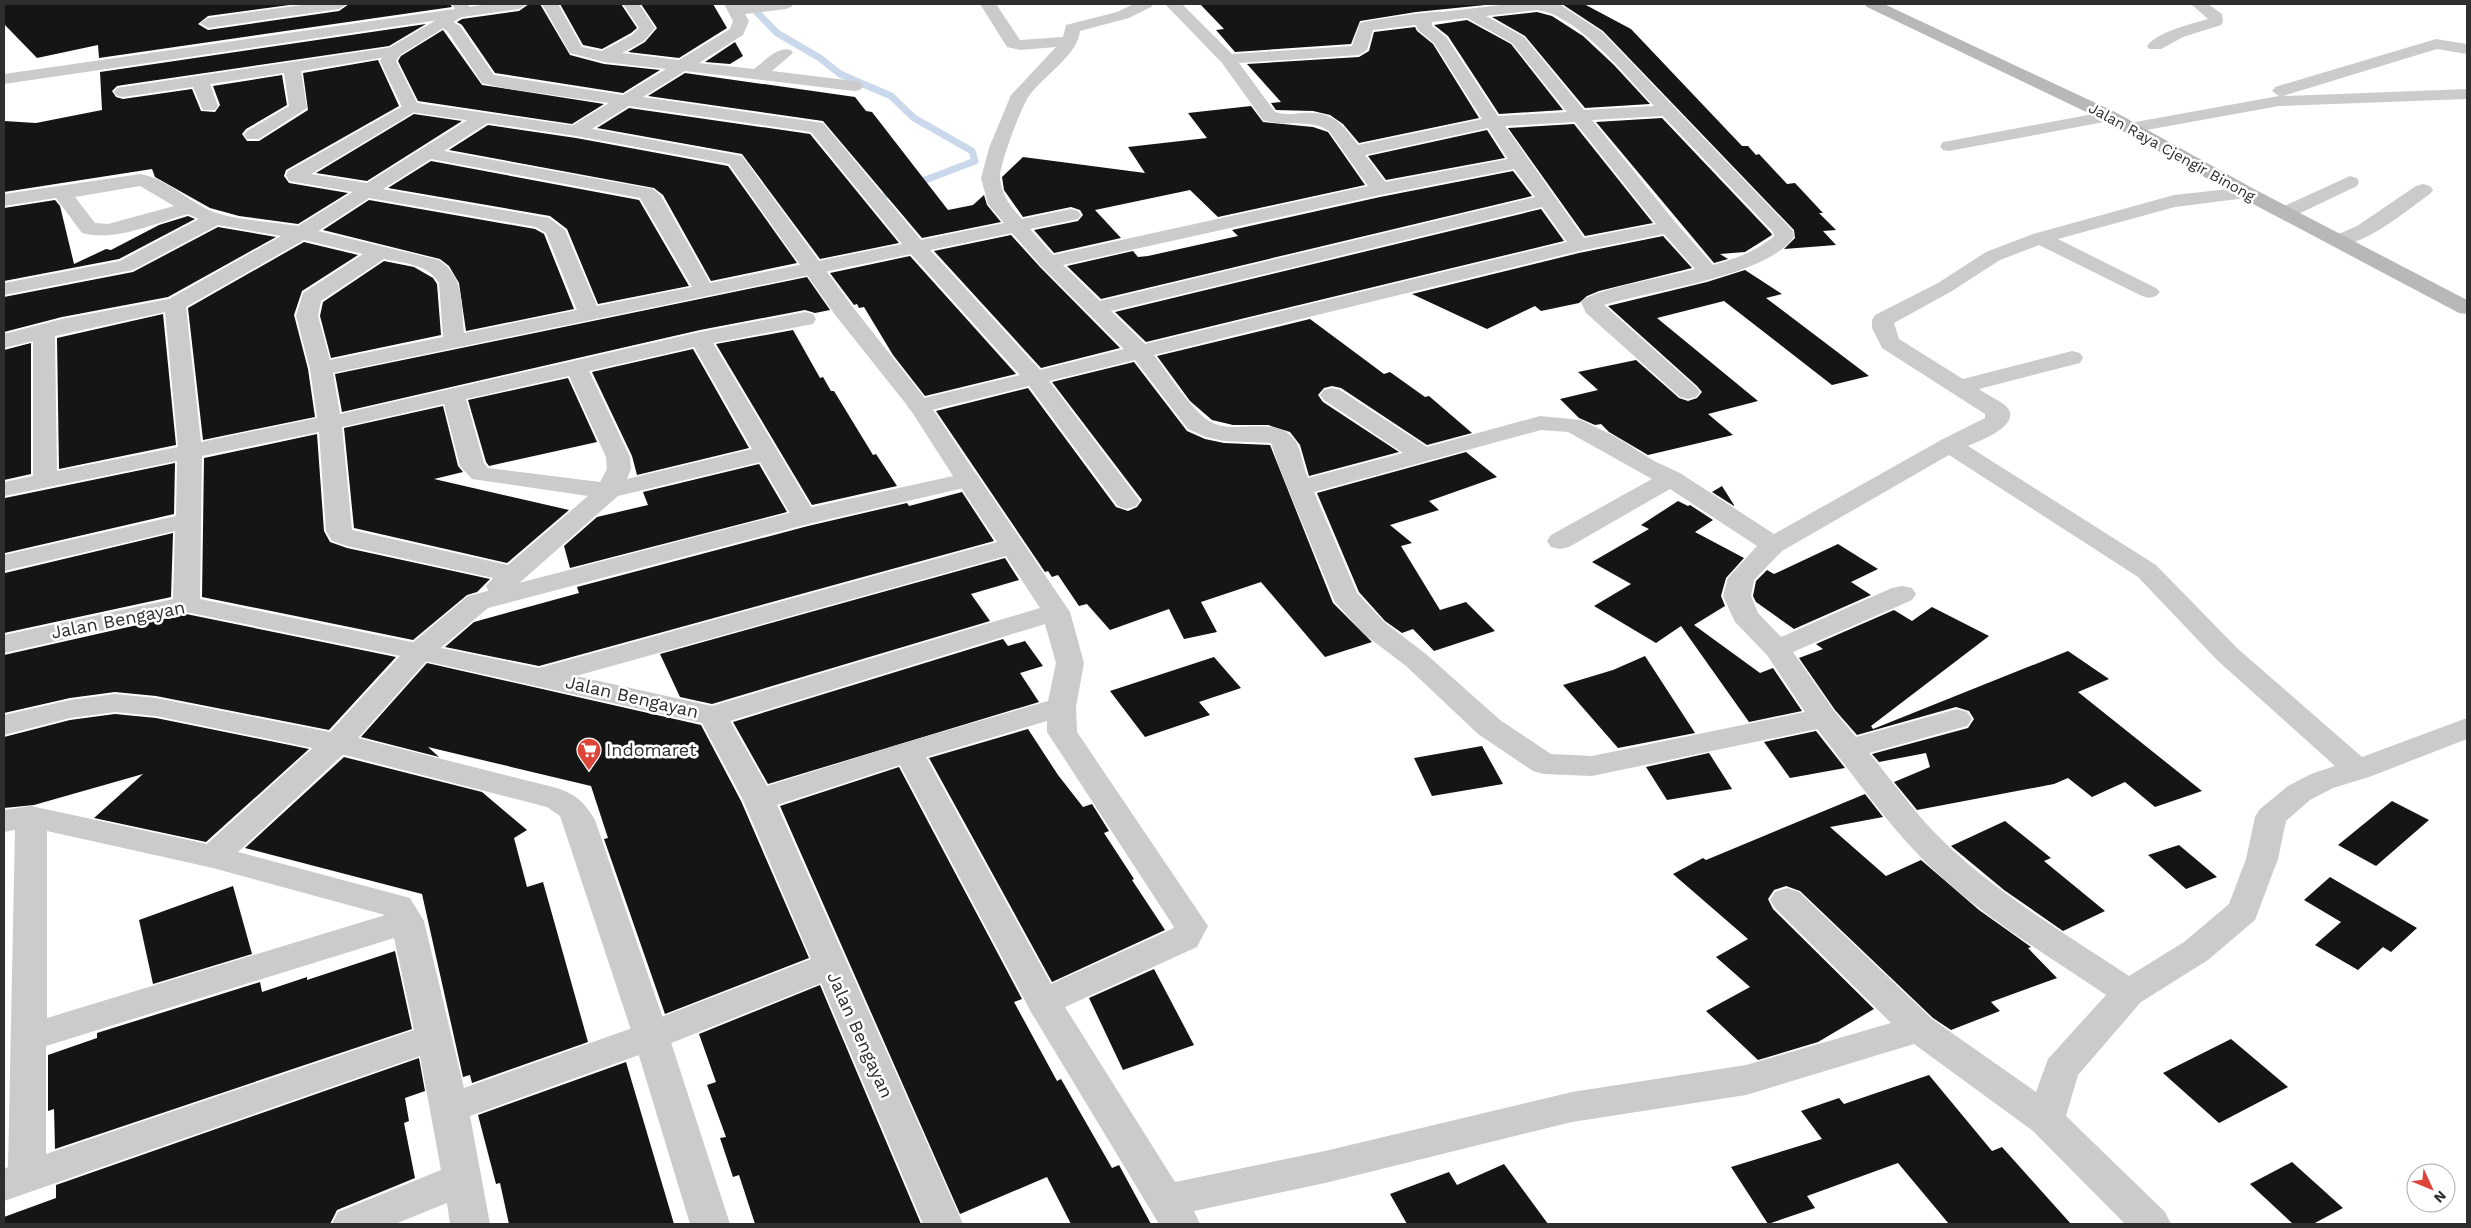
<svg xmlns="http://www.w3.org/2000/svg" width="2471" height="1228" font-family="'Work Sans',sans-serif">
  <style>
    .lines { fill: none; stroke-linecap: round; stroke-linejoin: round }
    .stream { stroke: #c9d8ea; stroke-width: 7 }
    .building { fill: #151515 }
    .minor { fill: #cbcbcb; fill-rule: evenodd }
    .tertiary { fill: #cbcbcb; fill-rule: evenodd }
    .secondary { fill: #b8b8b8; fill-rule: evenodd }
    .labels { text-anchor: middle; stroke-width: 5; stroke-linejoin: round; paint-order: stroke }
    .far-street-label { font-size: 15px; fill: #2e2e2e; stroke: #fff }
    .street-label { font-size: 18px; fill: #2e2e2e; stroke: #fff }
    .poi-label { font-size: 18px; fill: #2e2e2e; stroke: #fff; text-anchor: start }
  </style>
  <rect width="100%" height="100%" fill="#fff"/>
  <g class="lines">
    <polyline class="stream" points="749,4 777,33 820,58 840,74 891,96 914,118 972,151 975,161 881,197"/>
  </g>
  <g class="building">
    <polygon points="4,4 297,4 208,16 198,24 208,30 339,11 349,4 450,4 452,7 99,58 98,45 37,58 4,24"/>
    <polygon points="529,4 540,4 570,55 604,64 660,70 623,93 495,73 462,25 457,22 462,19 519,11"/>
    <polygon points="560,4 621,4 637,28 631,33 602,49 583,45"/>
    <polygon points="641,4 713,4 727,28 679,58 628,52 645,42 657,28"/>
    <polygon points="1200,4 1495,4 1416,12 1360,21 1351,44 1235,52 1216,30 1224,29"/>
    <polygon points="1562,4 1584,4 1631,29 1742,146 1748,146 1756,155 1759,154 1787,184 1795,183 1823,213 1819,213 1836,230 1823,231 1836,245 1784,249 1795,238 1794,230 1603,31"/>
    <polygon points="1537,12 1552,16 1583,36 1614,65 1650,104 1585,108 1525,36 1492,17"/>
    <polygon points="1467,20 1511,44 1563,110 1499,114 1448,36 1434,25"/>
    <polygon points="426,24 389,46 123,85 117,86 112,91 116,97 123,99 192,89 201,111 215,112 220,105 213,86 282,75 287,105 246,129 242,134 247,141 259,141 308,110 303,73 378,60 399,106 286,170 284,176 289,183 348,193 298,224 239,216 210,208 155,177 152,169 4,192 4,121 36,123 102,110 100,72"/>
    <polygon points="1415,27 1417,31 1433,44 1479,118 1359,143 1343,124 1330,115 1313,111 1276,110 1271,103 1281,102 1247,64 1359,57 1369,51 1374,32"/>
    <polygon points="443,30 482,85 604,104 572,124 418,101 398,61 401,56"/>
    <polygon points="735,42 743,56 730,64 705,62"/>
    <polygon points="685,73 855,97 866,111 872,112 948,210 973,205 984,195 987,205 1001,222 922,238 823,121 648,96"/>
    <polygon points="1251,106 1263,122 1313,127 1328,132 1365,185 1218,217 1190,190 1095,210 1121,238 1054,253 1034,230 1078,221 1083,215 1080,210 1071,207 1023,217 1004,190 1002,177 1023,157 1145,173 1128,147 1207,138 1188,113"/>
    <polygon points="629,108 810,134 899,243 820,259 742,154 597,128"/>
    <polygon points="414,114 462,121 367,181 316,173"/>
    <polygon points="1662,118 1771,233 1772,235 1745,252 1720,254 1728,259 1714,263 1596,122"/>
    <polygon points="1574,124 1653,223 1585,236 1508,128"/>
    <polygon points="488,125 576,138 728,166 797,263 711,281 663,195 654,188 449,150"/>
    <polygon points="1487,130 1505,158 1386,180 1368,156"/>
    <polygon points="431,161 639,200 689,286 598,304 567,229 550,216 388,188"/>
    <polygon points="1513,171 1532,196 1101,299 1067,266 1133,251 1138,257 1148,256 1238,236 1232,230 1380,197"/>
    <polygon points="55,200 60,206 74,264 106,249 111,250 159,225 188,216 195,219 119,259 4,281 4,208"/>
    <polygon points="369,200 535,229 544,234 574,309 466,331 459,283 449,266 440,259 323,230"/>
    <polygon points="1541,209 1564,241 1146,342 1115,312"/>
    <polygon points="218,227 276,237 168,297 62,317 4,332 4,297 133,272"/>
    <polygon points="1011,235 1040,267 1120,348 1041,368 934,251"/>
    <polygon points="1663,236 1692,268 1599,291 1587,296 1579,303 1541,311 1535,306 1487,329 1412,294 1579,253"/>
    <polygon points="304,242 358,255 302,291 294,315 308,369 315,417 203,440 188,308"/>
    <polygon points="910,256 1016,374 925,396 893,355 864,307 859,308 857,304 854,305 830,273"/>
    <polygon points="384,261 414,267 433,278 437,284 441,335 331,358 320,316 323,302"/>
    <polygon points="1745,270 1782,294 1766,298 1869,376 1832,385 1724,301 1657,318 1758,401 1708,414 1733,435 1648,455 1609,432 1601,424 1595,425 1579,418 1560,399 1598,390 1578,372 1636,360 1679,398 1688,401 1697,398 1702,392 1697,386 1608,306 1707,282"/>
    <polygon points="807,277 830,310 815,313 805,310 700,330 342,412 335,374"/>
    <polygon points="163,314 176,445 59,469 57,338"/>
    <polygon points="1310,319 1384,374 1390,372 1425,397 1429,396 1472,433 1427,445 1341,388 1332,386 1324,388 1318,395 1323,402 1399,452 1309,476 1300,445 1290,432 1268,425 1233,425 1212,420 1190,401 1157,356"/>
    <polygon points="793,330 820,378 823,377 831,391 834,391 873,455 876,454 897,486 812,505 716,344"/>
    <polygon points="31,343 31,474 4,480 4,350"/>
    <polygon points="693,349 749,448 637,475 632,456 592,372"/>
    <polygon points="1134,362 1187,431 1205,439 1224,443 1270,445 1333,603 1372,642 1325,657 1261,582 1201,602 1217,632 1184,639 1169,609 1110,630 1087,604 1079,606 1058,575 1052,577 1048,571 1045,572 936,411 1028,388 1116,507 1128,511 1137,507 1142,500 1052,382"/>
    <polygon points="568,378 597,442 489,466 486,462 468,400"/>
    <polygon points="443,406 458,466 463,472 434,479 569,510 507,563 354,528 344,428"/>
    <polygon points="317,434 324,531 330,542 347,548 490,579 477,592 467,595 413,640 202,597 204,458"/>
    <polygon points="1466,452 1497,477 1429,501 1439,510 1390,525 1412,543 1401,546 1440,610 1466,602 1495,631 1434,651 1413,629 1402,633 1385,621 1359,592 1317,493"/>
    <polygon points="175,463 174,514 5,553 5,498"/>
    <polygon points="759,464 787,512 570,568 564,546 597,517 648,505 643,492"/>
    <polygon points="1722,486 1734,505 1734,506 1712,492"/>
    <polygon points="962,492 994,541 539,666 445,647 474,622 579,593 577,587 808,526 907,503 909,506"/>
    <polygon points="1678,501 1688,506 1690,505 1713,520 1695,532 1744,558 1726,578 1721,596 1725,606 1694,625 1760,673 1773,668 1802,711 1749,722 1681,626 1656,643 1594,606 1631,584 1592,562 1649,529 1641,525"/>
    <polygon points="173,533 171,597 4,633 5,573"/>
    <polygon points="1838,544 1878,569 1851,582 1871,595 1794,629 1756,602 1753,596 1756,581 1767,570 1774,574"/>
    <polygon points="1005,558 1019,580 971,594 990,621 712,704 680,697 660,654"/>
    <polygon points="1932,607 1989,636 1871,726 1873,729 2068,651 2109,679 2078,692 2202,791 2155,807 2125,782 2092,797 2068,778 2054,784 1917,810 1894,782 1930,767 1926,753 1879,762 1872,754 1968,728 1974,719 1969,711 1956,707 1857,735 1835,710 1799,658 1823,649 1816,644 1894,610 1912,621"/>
    <polygon points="186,614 396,657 329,730 156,696 115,692 70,698 4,713 4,655"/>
    <polygon points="1003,639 1008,646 1025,641 1043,666 1020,673 1039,702 768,784 733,722"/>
    <polygon points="1645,656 1695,733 1618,748 1563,685 1613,670"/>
    <polygon points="1214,657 1241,688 1199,702 1210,715 1145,737 1110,691"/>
    <polygon points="427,663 701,725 741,801 809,958 665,1014 604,839 608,838 591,786 428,747 439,757 361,737"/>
    <polygon points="115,714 156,718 309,749 206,842 94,818 143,774 34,805 4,808 4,737 70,720"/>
    <polygon points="1028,729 1058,775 1083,807 1092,804 1109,831 1104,833 1134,879 1132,880 1165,930 1052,982 929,758"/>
    <polygon points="1816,731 1845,768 1790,778 1764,742"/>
    <polygon points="1482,746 1503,784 1432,796 1414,758"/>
    <polygon points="1709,753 1732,789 1667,800 1646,767"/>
    <polygon points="344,757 482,792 527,830 514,838 527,887 543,882 588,1042 472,1083 470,1075 463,1077 422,894 245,848"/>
    <polygon points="899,767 1022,999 1014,1002 1057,1081 1061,1079 1112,1168 1119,1165 1151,1224 1071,1224 1047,1177 960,1214 780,806"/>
    <polygon points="1865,794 1883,817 1830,827 1886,876 1921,860 1979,910 2031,947 2028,948 2057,978 1991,1002 2000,1011 1951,1030 1933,1018 1800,891 1786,886 1774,890 1768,899 1773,909 1874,1009 1818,1042 1758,1060 1706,1011 1750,987 1716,957 1748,939 1673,874 1703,858 1706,860"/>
    <polygon points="2392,801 2429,820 2376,866 2338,845"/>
    <polygon points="2005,821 2051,858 2044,861 2105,911 2063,931 2004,890 1951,846"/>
    <polygon points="2179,845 2217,877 2186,889 2148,855"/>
    <polygon points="2330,877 2417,928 2391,952 2383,947 2358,970 2315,945 2341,922 2304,900"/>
    <polygon points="233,886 252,954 153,984 139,920"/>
    <polygon points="395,951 412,1029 55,1149 54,1109 48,1111 48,1055 97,1038 97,1033 260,982 262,992 307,977 307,980"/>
    <polygon points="1154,969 1194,1045 1123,1070 1089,998"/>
    <polygon points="820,985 921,1224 755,1224 739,1175 733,1177 720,1138 726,1137 707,1085 716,1082 699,1034"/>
    <polygon points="2231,1039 2288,1087 2219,1123 2163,1073"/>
    <polygon points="419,1058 425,1091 405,1098 409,1121 404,1123 415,1178 337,1210 330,1224 4,1224 4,1217 56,1198 56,1185"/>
    <polygon points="626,1062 674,1224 509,1224 500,1183 496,1184 478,1115"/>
    <polygon points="1929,1075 1992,1151 2002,1147 2071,1224 1949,1224 1898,1163 1807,1196 1815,1208 1768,1224 1731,1167 1822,1139 1801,1111 1839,1098 1844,1104"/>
    <polygon points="2292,1162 2343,1208 2313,1224 2293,1224 2250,1184"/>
    <polygon points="1504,1164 1548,1224 1407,1224 1390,1194 1449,1172 1457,1185"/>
  </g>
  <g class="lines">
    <g class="minor">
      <polygon points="309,4 347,4 339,9 208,28 200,23 208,18"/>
      <path d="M 489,4 L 527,4 L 519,9 L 448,19 L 460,26 L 494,75 L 623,95 L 666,69 L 604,62 L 570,53 L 542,4 L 558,4 L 582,47 L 602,51 L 632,35 L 639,28 L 623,4 L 639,4 L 655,28 L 644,41 L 622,53 L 679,60 L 730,29 L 733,21 L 724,4 L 794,4 L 791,7 L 786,9 L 745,14 L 749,21 L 743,35 L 699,63 L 754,69 C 765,61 777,46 791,50 L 793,53 L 772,71 L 854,81 L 860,82 L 863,86 L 860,90 L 854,91 L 685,71 L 643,97 L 823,123 L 921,240 L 1004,223 L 988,204 L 981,178 L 989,148 L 1011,95 L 1056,47 L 1020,50 L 1007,47 L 980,4 L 996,4 L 1020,40 L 1063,37 L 1066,25 L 1117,12 L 1134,4 L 1154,4 L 1151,7 L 1129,18 L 1080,31 C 1078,55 1043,76 1029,96 C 1021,107 998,168 1000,179 C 1002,196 1011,207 1022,219 L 1071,209 L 1078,211 L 1081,215 L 1078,219 L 1030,229 L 1053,255 L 1368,186 L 1329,131 C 1309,118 1287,128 1263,120 L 1222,63 L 1165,4 L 1182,4 L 1232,54 L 1352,46 L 1360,23 C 1370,20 1437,10 1442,12 L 1509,4 L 1559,4 L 1602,32 L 1793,231 L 1794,237 C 1766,277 1651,290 1604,305 L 1696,387 L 1700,392 L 1696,397 L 1688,399 L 1680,397 L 1586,313 L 1581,302 C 1590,290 1676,275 1695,269 L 1664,234 L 1579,251 L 1154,355 C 1167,372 1194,414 1211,422 C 1237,436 1278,413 1296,442 C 1302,453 1303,467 1308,478 L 1403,453 L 1324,400 L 1320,395 L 1324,390 L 1332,388 L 1340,390 L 1427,447 L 1540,416 L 1581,420 L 1616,437 L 1654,461 L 1680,473 L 1774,534 L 1941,440 L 1985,418 L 1985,414 L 1882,348 L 1872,328 L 1872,320 L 1875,315 L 1938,283 L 1986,252 L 2033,234 L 2174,195 L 2247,187 L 2254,189 L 2257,193 L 2254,197 L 2175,207 L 2058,239 L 2156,288 L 2160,292 L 2156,296 L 2149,298 L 2142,296 L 2039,245 L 2000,260 L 1952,291 L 1894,323 L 1899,339 L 1963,379 L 2072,351 L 2080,353 L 2083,358 L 2080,363 L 1979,389 C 1987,395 1999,400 2006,406 C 2024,425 1979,441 1968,446 L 2156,565 L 2237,648 L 2362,757 L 2467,718 L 2467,739 L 2369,777 L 2333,788 L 2310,800 L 2286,821 L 2278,859 L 2255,920 L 2208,960 L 2141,1002 L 2078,1075 L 2066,1116 L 2165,1212 L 2171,1224 L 2125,1224 L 2033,1131 L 1914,1044 L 1746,1095 L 1572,1122 L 1325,1183 L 1194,1211 L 1200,1224 L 1159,1224 L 1031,1012 L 900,765 L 777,805 L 963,1224 L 923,1224 L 821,983 L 664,1046 L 470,1116 L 490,1224 L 450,1224 L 447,1203 L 395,1224 L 332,1224 L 338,1212 L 441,1170 L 420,1056 L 4,1201 L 4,1169 L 8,1167 L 15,830 L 4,832 L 4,810 L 31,806 L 207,844 L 326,736 L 337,733 L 348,736 L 352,743 L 348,750 L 238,852 L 410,898 L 424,921 L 464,1088 L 638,1026 L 811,959 L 743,800 L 702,723 L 420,660 L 186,612 L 4,653 L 4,635 L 173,599 L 175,531 L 4,571 L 4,555 L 176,516 L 177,461 L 4,496 L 4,482 L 33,476 L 33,341 L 4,348 L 4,334 L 62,319 L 169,299 L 281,236 L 218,225 L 133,270 L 4,295 L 4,283 L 120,261 L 199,219 L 188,214 C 155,223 116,242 82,233 L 56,198 L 4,206 L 4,194 L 140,174 C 170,179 191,206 220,214 C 245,221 272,222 298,226 L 353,192 L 289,181 L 286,175 L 288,171 L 410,102 L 416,103 L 419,107 L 416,111 L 311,174 L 367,183 L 477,114 L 489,114 L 492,118 L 489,122 L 444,151 L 653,189 L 661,196 L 710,283 L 902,244 L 811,132 L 629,106 L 582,135 L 570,135 L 567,131 L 570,127 L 609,103 L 503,88 L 482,83 L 448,32 L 437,23 L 439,20 L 4,84 L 4,74 ZM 1537,10 C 1578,15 1626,76 1654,106 L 1584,110 L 1524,37 L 1486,16 ZM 1467,18 L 1512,43 L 1567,112 L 1498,116 L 1446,37 L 1432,26 L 1432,22 ZM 1416,25 L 1418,30 L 1434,43 L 1482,119 L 1358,145 C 1342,124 1333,111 1303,113 C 1293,114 1284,115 1275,112 L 1239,63 L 1359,55 L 1367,50 L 1373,30 ZM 1663,116 L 1773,232 L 1774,236 C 1757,251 1735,259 1713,265 L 1676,223 L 1592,120 ZM 1575,122 L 1656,224 L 1584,238 L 1505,126 ZM 1488,128 L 1508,159 L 1385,182 L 1365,155 ZM 431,159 L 640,198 L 692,287 L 597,306 L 565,230 L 549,218 L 383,189 ZM 1514,169 L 1535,197 L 1100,301 L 1063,265 L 1380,195 ZM 140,186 L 174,206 L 108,224 L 95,223 L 75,197 ZM 369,198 L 536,227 L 546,233 L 577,310 L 464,333 C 461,304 465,278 439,260 L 318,231 ZM 1542,207 L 1567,242 L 1145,344 L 1111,311 ZM 1012,233 L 1041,266 L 1124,349 L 1040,370 L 930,250 ZM 304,240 L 363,254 L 303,293 L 296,316 L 310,369 L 317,418 L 201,442 L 186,307 ZM 911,254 L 1020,375 L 911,401 L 907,406 L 911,411 L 919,413 L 1029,386 L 1118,506 L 1127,509 L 1136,506 L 1140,501 L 1049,381 L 1135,360 L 1188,429 L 1206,437 L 1224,441 L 1271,443 L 1279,467 L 1335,602 L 1364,634 L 1406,666 L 1478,734 L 1533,771 L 1544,774 L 1592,776 L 1817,729 C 1848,768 1878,811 1912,848 C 1966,907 2040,950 2106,995 L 2048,1059 L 2036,1092 L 1932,1019 L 1799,892 L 1787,888 L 1775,892 L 1770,900 L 1775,908 L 1891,1023 L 1746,1065 L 1572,1092 L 1325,1151 L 1175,1182 L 1065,1007 L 1197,947 L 1208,926 L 1077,732 L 1076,707 L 1084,663 L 1070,612 L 977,475 L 968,473 L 959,475 L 956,480 L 997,542 L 539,668 L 200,599 L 202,456 L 319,432 L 326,531 L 332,541 L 347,546 L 493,578 L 486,586 L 489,592 L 499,594 L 509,592 L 618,496 L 760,462 L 795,522 L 804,525 L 813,522 L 817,517 L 713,343 L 813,324 L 816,319 L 813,314 L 805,312 L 700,332 L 340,414 L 333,373 ZM 384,259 C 403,263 428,264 439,283 L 443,337 L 330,360 L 318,316 L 321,301 ZM 165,312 L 178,447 L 57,471 L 55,336 ZM 694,347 L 752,449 L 627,479 L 631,469 L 630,457 L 589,371 ZM 569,376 L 606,457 L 607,469 L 600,482 L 488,468 L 484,463 L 466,399 ZM 444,404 L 460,466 L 472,479 L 588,496 L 508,565 L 352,530 L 342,427 ZM 1541,430 L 1568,432 L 1652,479 L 1551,535 L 1547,541 L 1551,547 L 1560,549 L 1569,547 L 1670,489 L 1757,546 L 1728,578 L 1723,596 L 1735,622 L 1767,655 L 1805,712 L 1592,756 L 1551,754 L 1500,720 L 1426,654 L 1384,622 L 1357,593 L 1314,492 ZM 1949,455 L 2138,577 L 2217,660 L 2335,766 L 2311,774 L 2288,786 L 2260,809 L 2255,817 L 2246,859 L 2229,904 L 2184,942 L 2129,976 C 2063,932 1990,890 1934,832 C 1911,808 1891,779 1869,753 L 1967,726 L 1972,719 L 1967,712 L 1957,709 L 1856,737 L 1834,711 L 1793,652 L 1912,600 L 1916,594 L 1912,588 L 1902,586 L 1892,588 L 1781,637 L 1758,613 L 1751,596 L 1754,580 L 1782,551 ZM 1006,556 L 1040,608 L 712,706 L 576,676 ZM 1045,624 L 1056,663 L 1048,701 L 897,745 L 767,786 L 730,721 ZM 1047,721 L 1047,732 L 1174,927 L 1172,929 L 1051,984 L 926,757 ZM 47,831 L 213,868 L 385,915 L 47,1018 ZM 394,938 L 414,1030 L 46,1154 L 46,1046 Z"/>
      <path d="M 2191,4 L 2208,4 L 2222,14 L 2223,22 L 2221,25 L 2183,37 L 2161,49 L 2149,49 L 2147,46 C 2157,32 2191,24 2208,19 Z"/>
      <polygon points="2436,39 2467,44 2467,54 2437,49 2283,96 2467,89 2467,99 2279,106 2130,133 2124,132 2121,128 2124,124 2130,123 2279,96 2272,91 2275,87"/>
      <polygon points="393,47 399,49 401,52 399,55 301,71 307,108 259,139 247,139 244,135 247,131 289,106 284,73 210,84 218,106 215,110 203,110 193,87 123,97 117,96 114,92 117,88 123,87"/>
      <polygon points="2109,111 2115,112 2118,116 2115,120 1949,151 1943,150 1940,146 1943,142 1949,141"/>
      <polygon points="2350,176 2357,178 2359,182 2357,186 2292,217 2278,217 2275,213 2278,209"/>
      <path d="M 2423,184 L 2430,186 L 2433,190 L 2430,194 C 2408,209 2360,251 2334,244 L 2331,240 L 2334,236 L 2357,226 L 2416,186 Z"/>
    </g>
    <path class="tertiary" d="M 452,4 L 468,4 L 471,11 L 400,55 L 396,61 L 417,103 L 576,126 L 742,156 L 852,306 L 927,401 L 980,480 L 977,485 L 808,524 L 488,608 L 430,657 L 358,738 L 557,788 C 576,794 585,803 595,820 L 669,1036 L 730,1224 L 690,1224 L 633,1036 L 560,816 L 547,807 L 337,753 L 156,716 L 115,712 L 70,718 L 4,735 L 4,715 L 70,700 L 115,694 L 156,698 L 330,732 L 410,645 L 468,596 L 804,509 L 953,476 L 910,409 L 836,316 L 729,164 L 576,136 L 404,111 L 380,61 L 387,49 L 455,9 Z"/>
    <polygon class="secondary" points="1864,4 1884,4 2115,112 2254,189 2467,300 2467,314 2459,313 2240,197 2103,120 1867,7"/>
  </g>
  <defs>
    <symbol id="supermarket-pin" viewBox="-11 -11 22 30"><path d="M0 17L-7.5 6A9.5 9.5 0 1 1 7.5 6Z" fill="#dd4538" stroke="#fff"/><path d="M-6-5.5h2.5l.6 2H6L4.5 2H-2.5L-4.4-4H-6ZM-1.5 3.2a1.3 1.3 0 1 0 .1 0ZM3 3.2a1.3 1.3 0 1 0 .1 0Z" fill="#fff"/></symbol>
  </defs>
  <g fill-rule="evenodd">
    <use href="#supermarket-pin" x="575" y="736" width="28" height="38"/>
  </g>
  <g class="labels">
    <g class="far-street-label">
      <text transform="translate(2172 152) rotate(29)" y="5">Jalan Raya Cjengir Binong</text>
    </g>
    <g class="street-label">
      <text transform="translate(118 620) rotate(-11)" y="6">Jalan Bengayan</text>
      <text transform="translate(632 697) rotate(13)" y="6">Jalan Bengayan</text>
      <text transform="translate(860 1035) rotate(66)" y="6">Jalan Bengayan</text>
    </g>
    <g class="poi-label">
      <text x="606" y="756">Indomaret</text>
    </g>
  </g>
  <rect width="2471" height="1228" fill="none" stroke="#2e2e2e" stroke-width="10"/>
  <g transform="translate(2431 1188) rotate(134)"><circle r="24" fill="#ffffff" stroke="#ababab"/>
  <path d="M0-4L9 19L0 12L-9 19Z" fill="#dd4538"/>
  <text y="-8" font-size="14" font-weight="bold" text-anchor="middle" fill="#2e2e2e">N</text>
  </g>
</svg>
